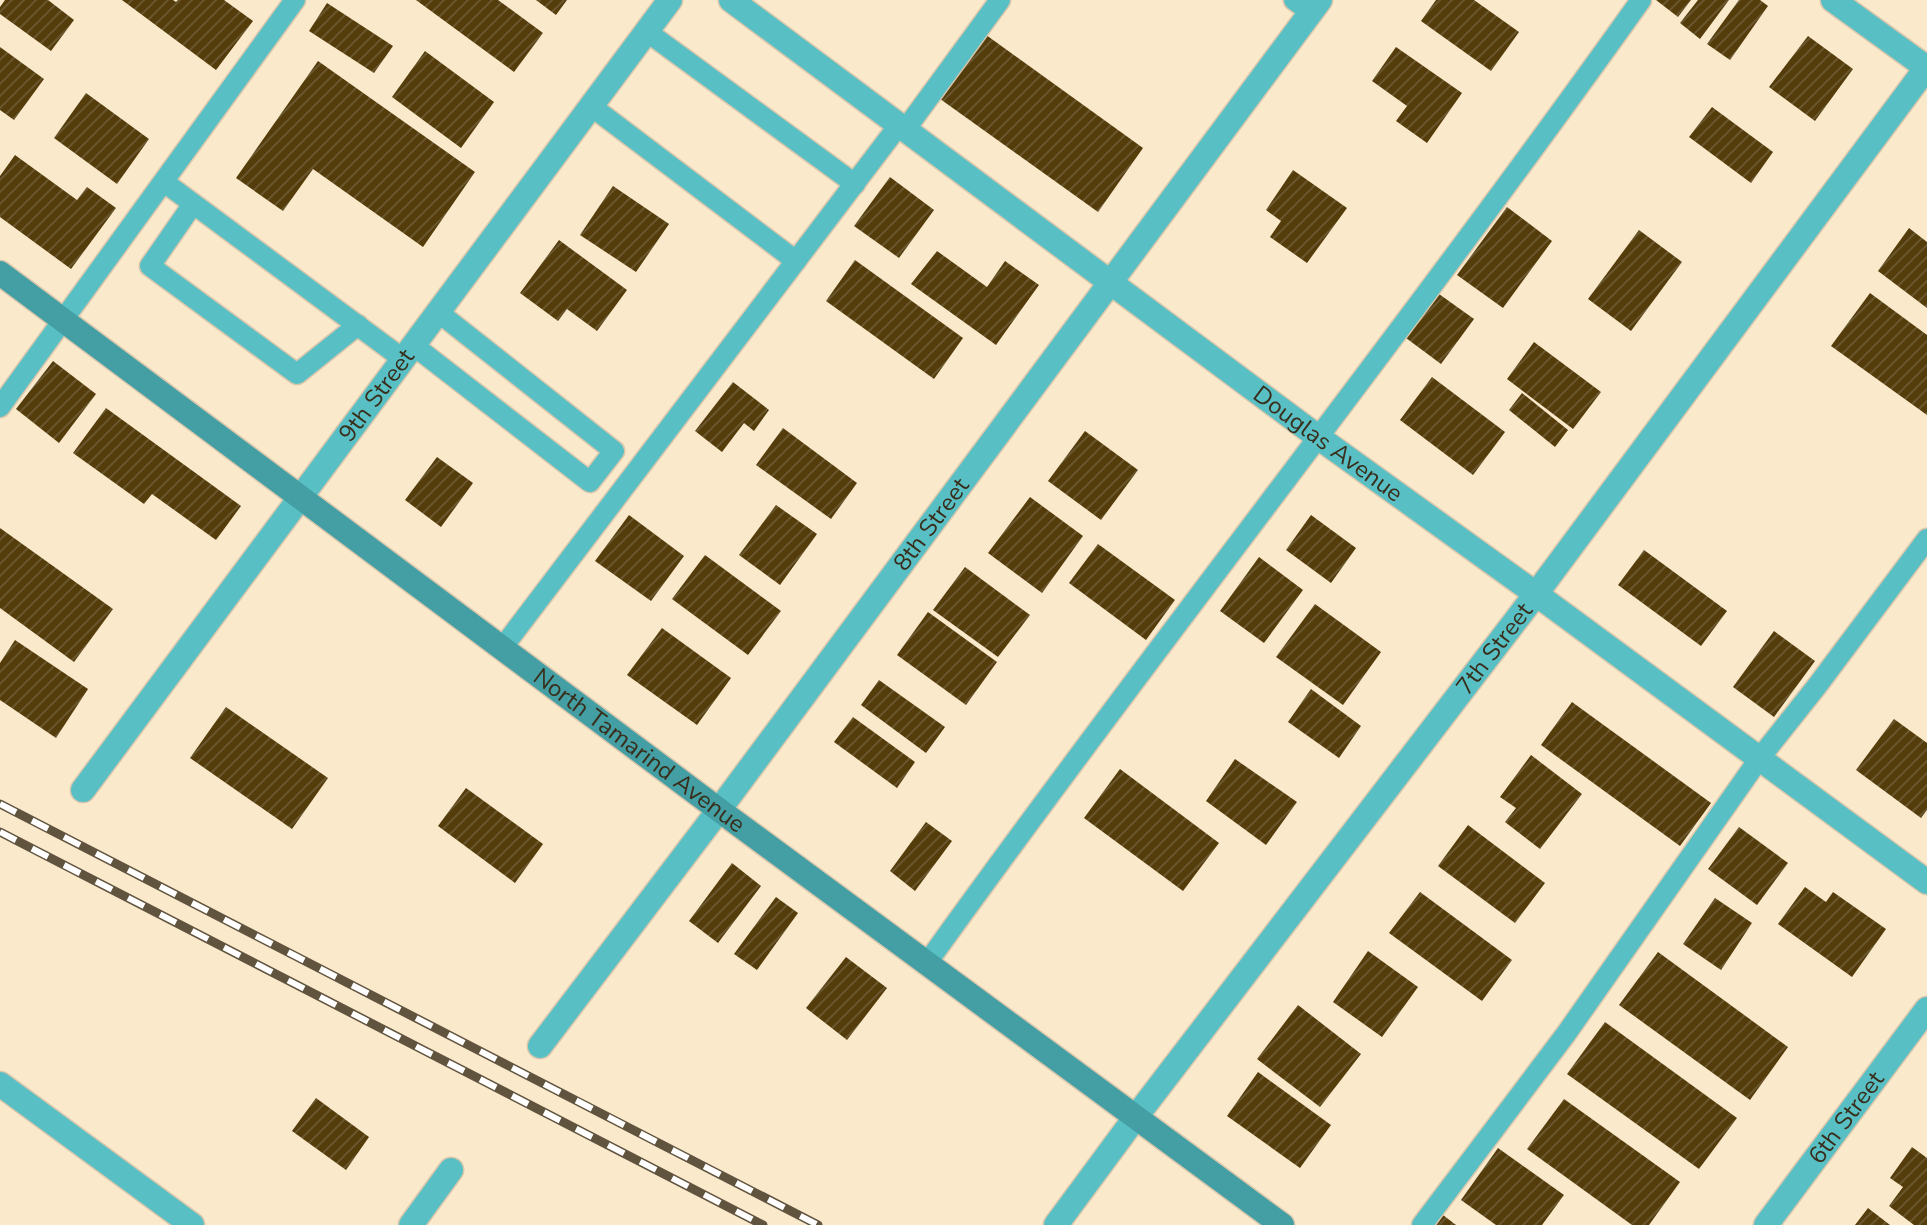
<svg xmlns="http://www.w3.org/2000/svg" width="1927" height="1225" font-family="'Nunito Sans',sans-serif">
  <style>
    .building { fill: url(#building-hatch) }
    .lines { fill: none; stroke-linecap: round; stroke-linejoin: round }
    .lane-casing { stroke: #d8c7ac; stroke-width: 23 }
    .street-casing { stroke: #d8c7ac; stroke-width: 27 }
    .secondary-casing { stroke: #d8c7ac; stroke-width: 27 }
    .lane { stroke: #58c0c5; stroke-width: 20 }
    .street { stroke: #58c0c5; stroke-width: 24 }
    .secondary { stroke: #439fa4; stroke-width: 24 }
    .rail-casing { stroke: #61543f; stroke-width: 9 }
    .rail { stroke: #fff; stroke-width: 6; stroke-dasharray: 18; stroke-linecap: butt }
    .labels { text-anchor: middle; stroke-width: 8; stroke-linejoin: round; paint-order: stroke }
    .street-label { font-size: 24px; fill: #392e1b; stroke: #fff }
  </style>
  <defs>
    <pattern id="building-hatch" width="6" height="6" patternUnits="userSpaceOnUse" patternTransform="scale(2)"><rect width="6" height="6" fill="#543c0b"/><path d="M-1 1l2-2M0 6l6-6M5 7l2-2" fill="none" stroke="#6a562e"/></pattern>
  </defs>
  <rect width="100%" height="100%" fill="#fbe9cc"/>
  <g class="building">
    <polygon points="5,0 48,0 74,20 51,51 0,14 0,7"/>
    <polygon points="122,0 173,0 176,2 178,0 224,0 253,21 216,70"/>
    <polygon points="416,0 498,0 543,33 514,72"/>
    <polygon points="536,0 567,0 556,15"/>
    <polygon points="1436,0 1474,0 1519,32 1491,71 1421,21"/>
    <polygon points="1656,0 1691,0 1678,17"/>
    <polygon points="1698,0 1729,0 1700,39 1680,23"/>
    <polygon points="1739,0 1760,0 1768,6 1730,60 1707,44"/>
    <polygon points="327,3 393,46 374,73 309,31"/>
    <polygon points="982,32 1143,148 1098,212 936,96"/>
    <polygon points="1808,36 1853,69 1815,121 1769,87"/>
    <polygon points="0,47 44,79 14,120 0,110"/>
    <polygon points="1396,47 1462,93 1427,143 1396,121 1407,106 1372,81"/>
    <polygon points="425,51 494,102 461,148 392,97"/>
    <polygon points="318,61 475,172 423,247 313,169 283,211 236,178"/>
    <polygon points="86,93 149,139 117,184 54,138"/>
    <polygon points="1712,107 1773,152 1751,183 1689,137"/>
    <polygon points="15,155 77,200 87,187 116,208 71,269 0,217 0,176"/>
    <polygon points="1293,170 1347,208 1307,263 1270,237 1281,221 1266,210"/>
    <polygon points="890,177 934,210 899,258 854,226"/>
    <polygon points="613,186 669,224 636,272 580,235"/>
    <polygon points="1507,207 1552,241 1503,308 1457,275"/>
    <polygon points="1909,228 1927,242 1927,308 1878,271"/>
    <polygon points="1639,230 1682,262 1631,331 1588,299"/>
    <polygon points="559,240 627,290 597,331 567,309 558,321 520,293"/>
    <polygon points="937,251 987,287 1005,261 1039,285 996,345 911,284"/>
    <polygon points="855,260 963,338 934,379 826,301"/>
    <polygon points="1870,293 1927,335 1927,415 1831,346"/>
    <polygon points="1439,294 1474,319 1441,364 1406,338"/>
    <polygon points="1534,342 1601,392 1573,429 1507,379"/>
    <polygon points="53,361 96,394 59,443 16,409"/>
    <polygon points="1432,377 1505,432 1473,475 1400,420"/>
    <polygon points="733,382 769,410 754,431 744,423 722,452 695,431"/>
    <polygon points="1522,393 1568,430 1555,447 1509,410"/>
    <polygon points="106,408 241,506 216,540 152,494 144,504 73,453"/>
    <polygon points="783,428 857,483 831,519 756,465"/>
    <polygon points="1085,431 1138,470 1101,520 1048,481"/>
    <polygon points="437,457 473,483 441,527 405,500"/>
    <polygon points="1030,497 1083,536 1042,593 988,553"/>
    <polygon points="776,505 817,534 780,585 739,555"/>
    <polygon points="629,515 684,556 651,601 595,561"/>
    <polygon points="1311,515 1356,548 1331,583 1286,550"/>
    <polygon points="0,528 113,609 74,662 0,608"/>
    <polygon points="1098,544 1175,600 1146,640 1069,583"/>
    <polygon points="1644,550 1727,611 1701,646 1618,585"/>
    <polygon points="705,555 781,611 748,655 672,599"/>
    <polygon points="1259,557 1303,590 1264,643 1220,611"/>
    <polygon points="965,567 1030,615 998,657 933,610"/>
    <polygon points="1315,604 1381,652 1343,705 1276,657"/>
    <polygon points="928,612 997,662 966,705 897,655"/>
    <polygon points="662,628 731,678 697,725 627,675"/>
    <polygon points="1774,631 1815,661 1774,717 1733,687"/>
    <polygon points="15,640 88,689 56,738 0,700 0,663"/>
    <polygon points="879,680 945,727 926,753 861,705"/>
    <polygon points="1311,689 1361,726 1339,758 1288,722"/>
    <polygon points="1572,702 1711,803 1680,846 1541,745"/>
    <polygon points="226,707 328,778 292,829 190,758"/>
    <polygon points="853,717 915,762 897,788 834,742"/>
    <polygon points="1894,719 1927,743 1927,810 1921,818 1856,770"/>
    <polygon points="1531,755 1582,794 1540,849 1505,822 1516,808 1500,797"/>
    <polygon points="1235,759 1297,802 1266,845 1206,801"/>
    <polygon points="1120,769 1219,843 1183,891 1084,818"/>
    <polygon points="466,788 543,844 515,883 438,826"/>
    <polygon points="926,822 952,841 915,891 890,871"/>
    <polygon points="1468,825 1545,883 1515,923 1438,866"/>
    <polygon points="1739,827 1788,863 1757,905 1708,869"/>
    <polygon points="732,863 761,886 718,943 689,921"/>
    <polygon points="1805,887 1826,902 1833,892 1886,929 1852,977 1778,924"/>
    <polygon points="1420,892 1512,960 1482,1001 1389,933"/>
    <polygon points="776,897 798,913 757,970 734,954"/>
    <polygon points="1715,898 1752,923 1721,970 1683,944"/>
    <polygon points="1368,951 1418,987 1382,1037 1333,1002"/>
    <polygon points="1658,952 1788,1047 1750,1100 1619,1005"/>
    <polygon points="846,957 887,988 847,1040 806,1008"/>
    <polygon points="1298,1005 1361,1054 1320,1107 1257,1059"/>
    <polygon points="1605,1022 1737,1118 1699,1169 1567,1074"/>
    <polygon points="1258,1072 1331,1125 1300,1168 1227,1116"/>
    <polygon points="316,1098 369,1137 346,1170 292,1131"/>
    <polygon points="1564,1099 1680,1182 1649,1225 1632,1225 1527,1149"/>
    <polygon points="1912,1147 1927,1158 1927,1225 1914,1225 1889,1206 1903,1187 1890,1178"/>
    <polygon points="1498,1148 1564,1195 1542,1225 1496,1225 1461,1200"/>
    <polygon points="1868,1208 1890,1225 1855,1225"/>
    <polygon points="1443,1215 1456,1225 1436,1225"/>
  </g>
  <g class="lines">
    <defs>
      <g id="lane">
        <polyline points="1294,0 1311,12"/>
        <polyline points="646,31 855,184"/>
        <polyline points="591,106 796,261"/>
        <polyline points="905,130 1000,0"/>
        <polyline points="164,182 403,359"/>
        <polyline points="193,204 150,266 297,374 358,325"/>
        <polyline points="413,345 590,482 614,451 438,312"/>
        <polyline points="0,407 295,0"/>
        <polyline points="503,647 899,125"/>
        <path d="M 927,963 C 1160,639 1409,326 1641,0"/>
        <polyline points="1422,1225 1566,1034 1759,759 1817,686 1927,539"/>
      </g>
      <g id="street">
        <path id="s1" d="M 731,0 L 1318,437 L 1536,594 L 1927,882"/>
        <polyline points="1833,0 1927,68"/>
        <path id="s2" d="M 83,790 L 670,0"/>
        <path id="s3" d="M 540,1046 L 719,810 L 1320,0"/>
        <polyline points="0,1084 192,1225"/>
        <polyline points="411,1225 451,1170"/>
        <path id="s4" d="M 1056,1225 L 1135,1118 L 1536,594 L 1927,67"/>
        <path id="s5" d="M 1766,1225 L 1927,1009"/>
      </g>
      <g id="secondary">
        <path id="s6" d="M 0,273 L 719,810 L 1282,1225"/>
      </g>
    </defs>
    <use href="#lane" class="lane-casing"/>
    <use href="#street" class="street-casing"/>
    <use href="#secondary" class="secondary-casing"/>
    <use href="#lane" class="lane"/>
    <use href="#street" class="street"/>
    <use href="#secondary" class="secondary"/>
    <defs>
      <g id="rail">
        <polyline points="0,804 818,1225"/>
        <polyline points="0,832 763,1225"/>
      </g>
    </defs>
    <use href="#rail" class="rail-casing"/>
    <use href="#rail" class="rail"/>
  </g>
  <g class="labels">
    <g class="street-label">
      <text dy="8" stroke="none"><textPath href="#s2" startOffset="492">9th Street</textPath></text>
      <text dy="8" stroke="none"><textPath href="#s1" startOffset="744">Douglas Avenue</textPath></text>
      <text dy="8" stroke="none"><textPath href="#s3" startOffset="652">8th Street</textPath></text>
      <text dy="8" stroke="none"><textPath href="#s4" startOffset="724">7th Street</textPath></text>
      <text dy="8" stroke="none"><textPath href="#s6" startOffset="798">North Tamarind Avenue</textPath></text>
      <text dy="8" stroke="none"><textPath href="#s5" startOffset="134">6th Street</textPath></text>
    </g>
  </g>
</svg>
